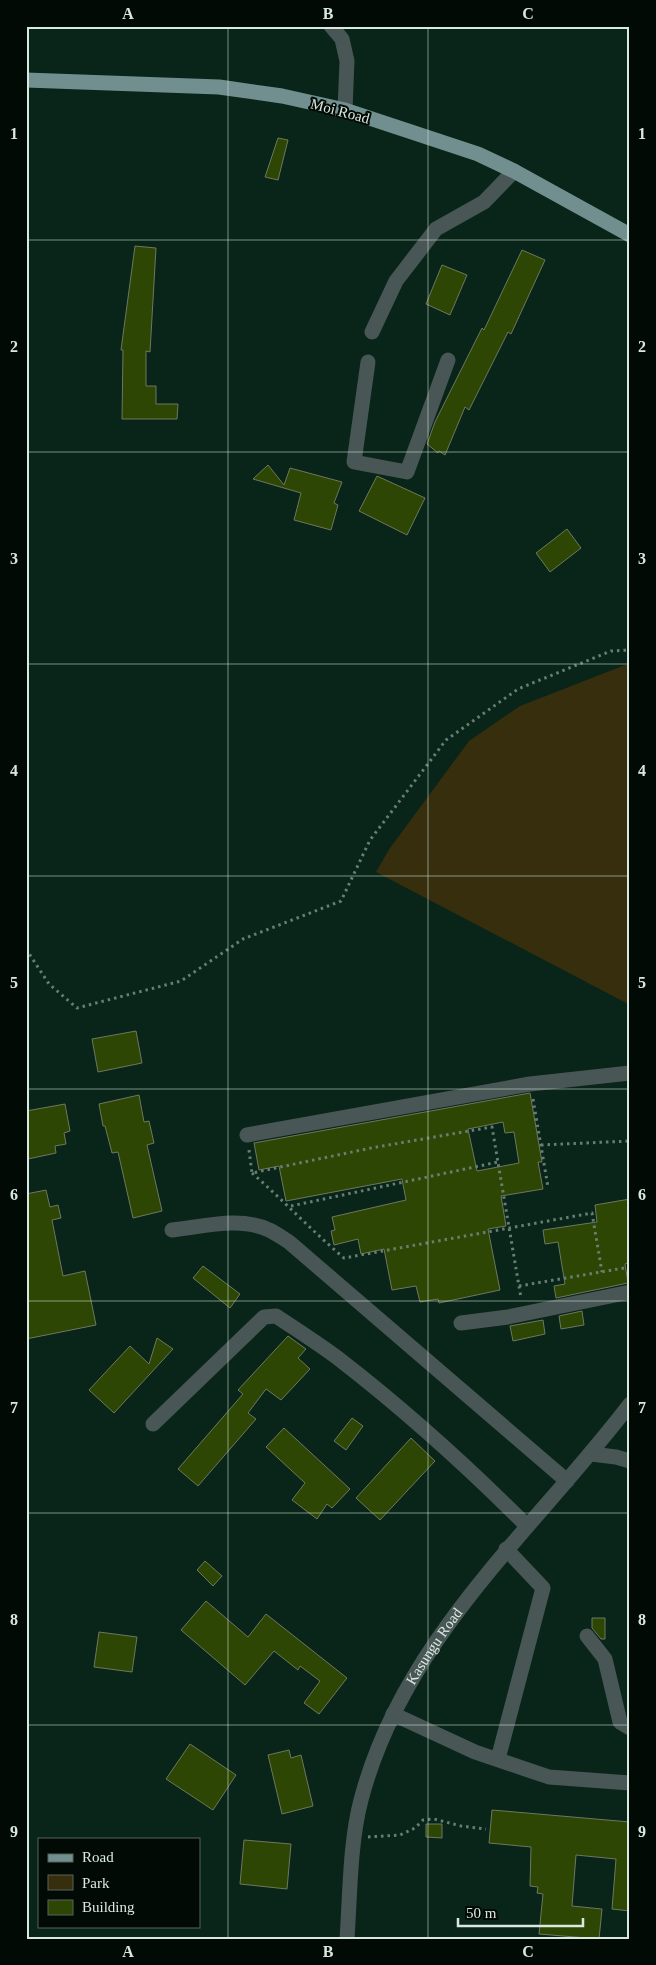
<svg xmlns="http://www.w3.org/2000/svg" width="656" height="1965" font-family="Georgia,serif">
  <style>
    .green { fill: #372e0d }
    .building { fill: #2e4603; stroke: #6d7860; fill-rule: evenodd }
    .lines { fill: none; stroke-linecap: round; stroke-linejoin: round }
    .path { stroke: #687e73; stroke-width: 3; stroke-dasharray: 2.5 4; stroke-linecap: butt }
    .minor { stroke: #485656; stroke-width: 15 }
    .major { stroke: #718f8f; stroke-width: 15 }
    .grid { fill: none; stroke: #d9e9e0; stroke-width: 1; stroke-opacity: 0.55 }
    .labels { text-anchor: middle; stroke-width: 4; stroke-linejoin: round; paint-order: stroke }
    .street-label { font-size: 15px; fill: #d9e9e0; stroke: #020a06 }
    .neatline { fill: none; stroke: #d9e9e0; stroke-width: 2 }
    .grid-label { font-size: 16px; text-anchor: middle; font-weight: bold; fill: #d9e9e0 }
  </style>
  <rect width="100%" height="100%" fill="#092418"/>
  <polygon class="green" points="625,665 630,665 630,1005 376,872 390,848 469,741 520,706"/>
  <g class="building">
    <polygon points="278,138 288,140 278,180 265,177"/>
    <polygon points="135,246 156,248 150,352 146,351 146,386 156,386 156,404 178,404 177,419 122,419 123,350 121,350"/>
    <polygon points="522,250 545,260 511,334 508,332 469,410 465,407 445,455 439,451 438,453 427,444 435,422 482,328 484,330"/>
    <polygon points="442,265 467,275 450,315 426,304"/>
    <polygon points="268,465 284,485 290,468 342,482 334,503 338,505 331,530 294,520 301,493 253,479"/>
    <polygon points="377,476 425,498 407,535 359,511"/>
    <polygon points="567,529 581,548 550,572 536,553"/>
    <polygon points="136,1031 142,1063 98,1072 92,1039"/>
    <path d="M 530,1093 L 542,1162 L 538,1162 L 543,1189 L 501,1196 L 506,1226 L 488,1229 L 500,1290 L 439,1303 L 438,1299 L 420,1302 L 416,1286 L 392,1290 L 384,1249 L 361,1254 L 358,1239 L 334,1245 L 331,1231 L 335,1230 L 332,1217 L 406,1200 L 402,1179 L 286,1201 L 279,1166 L 259,1170 L 254,1143 ZM 503,1122 L 505,1133 L 514,1132 L 519,1163 L 477,1171 L 468,1129 Z"/>
    <polygon points="139,1095 144,1122 149,1121 154,1143 147,1145 162,1211 133,1218 118,1152 112,1153 105,1126 103,1126 99,1104"/>
    <polygon points="65,1104 70,1131 64,1133 66,1144 55,1146 56,1153 28,1159 26,1111"/>
    <polygon points="46,1190 50,1207 58,1205 61,1218 52,1220 63,1276 85,1271 96,1325 26,1339 26,1194"/>
    <polygon points="630,1199 630,1262 625,1264 628,1283 556,1298 554,1286 565,1284 558,1242 545,1244 543,1230 597,1222 595,1205"/>
    <polygon points="203,1266 240,1294 230,1308 193,1278"/>
    <polygon points="582,1311 584,1325 561,1329 559,1316"/>
    <polygon points="543,1320 545,1334 513,1341 510,1326"/>
    <polygon points="288,1336 306,1349 298,1358 310,1369 281,1400 266,1389 248,1413 256,1419 198,1486 178,1469 243,1394 238,1390"/>
    <polygon points="157,1338 173,1349 114,1413 89,1390 130,1346 149,1364"/>
    <polygon points="352,1418 363,1426 346,1450 334,1441"/>
    <polygon points="284,1428 350,1489 332,1508 327,1504 317,1519 292,1500 305,1483 266,1447"/>
    <polygon points="411,1438 435,1461 380,1520 356,1498"/>
    <polygon points="205,1561 222,1576 213,1586 197,1570"/>
    <polygon points="206,1601 248,1637 266,1614 347,1678 319,1714 304,1703 320,1681 300,1666 298,1670 274,1651 245,1685 181,1630"/>
    <polygon points="592,1618 605,1618 605,1639 601,1639 592,1628"/>
    <polygon points="99,1632 137,1637 132,1672 94,1667"/>
    <polygon points="190,1744 236,1775 213,1810 166,1779"/>
    <polygon points="289,1750 291,1758 301,1755 313,1806 282,1814 268,1755"/>
    <polygon points="492,1810 630,1822 630,1911 612,1909 616,1859 576,1855 572,1906 602,1909 599,1939 539,1934 543,1894 537,1893 538,1887 530,1886 531,1847 489,1843"/>
    <polygon points="426,1824 442,1824 442,1838 426,1837"/>
    <polygon points="244,1840 291,1844 287,1889 240,1884"/>
  </g>
  <g class="lines">
    <g class="path">
      <polyline points="26,949 49,984 77,1008 181,981 243,939 341,901 370,840 446,740 518,689 611,651 630,650"/>
      <polyline points="533,1099 548,1187"/>
      <polyline points="541,1145 630,1141"/>
      <polyline points="249,1150 252,1173 371,1148 492,1127 521,1298"/>
      <path d="M 252,1173 C 284,1201 312,1231 344,1258 L 592,1213 L 602,1272"/>
      <polyline points="291,1206 498,1162"/>
      <polyline points="519,1286 630,1267"/>
      <polyline points="368,1837 400,1835 415,1828 423,1820 434,1819 461,1826 486,1829"/>
    </g>
    <g class="minor">
      <polyline points="331,26 342,39 347,61 345,110"/>
      <polyline points="372,332 396,281 436,229 484,202 514,171"/>
      <polyline points="368,362 354,462 407,472 448,360"/>
      <polyline points="247,1135 530,1084 630,1073"/>
      <path d="M 172,1230 C 202,1227 240,1216 269,1230 C 276,1233 282,1238 289,1242 L 567,1481"/>
      <polyline points="461,1323 508,1317 630,1292"/>
      <path d="M 153,1424 L 264,1317 L 276,1316 C 297,1330 319,1344 339,1359 C 405,1410 468,1467 527,1526"/>
      <polyline points="591,1454 616,1457 630,1461"/>
      <polyline points="587,1636 605,1659 620,1722 630,1728"/>
      <polyline points="393,1714 475,1752 549,1777 630,1783"/>
      <polyline points="498,1759 543,1588 506,1549"/>
      <path id="s1" d="M 347,1939 C 350,1895 350,1841 361,1800 C 403,1639 533,1531 630,1404"/>
    </g>
    <polyline class="major" points="26,80 219,87 282,96 345,110 478,154 514,171 630,235"/>
  </g>
  <path class="grid" d="M 228,26 L 228,1939M 428,26 L 428,1939M 26,240 L 630,240M 26,452 L 630,452M 26,664 L 630,664M 26,876 L 630,876M 26,1089 L 630,1089M 26,1301 L 630,1301M 26,1513 L 630,1513M 26,1725 L 630,1725"/>
  <g class="labels">
    <g class="street-label">
      <text transform="translate(340 111) rotate(15)" y="5">Moi Road</text>
      <text dy="5" stroke="none"><textPath href="#s1" startOffset="311">Kasungu Road</textPath></text>
    </g>
  </g>
  <rect width="656" height="1965" fill="none" stroke="#020a06" stroke-width="55"/>
  <rect x="38" y="1838" width="162" height="90" fill="#020a06" stroke="#58635d"/>
  <rect x="48" y="1854" width="25" height="8" fill="#718f8f" stroke="#58635d"/>
  <text x="82" y="1862" font-size="15" fill="#d9e9e0">Road</text>
  <rect x="48" y="1875" width="25" height="15" fill="#372e0d" stroke="#58635d"/>
  <text x="82" y="1888" font-size="15" fill="#d9e9e0">Park</text>
  <rect x="48" y="1900" width="25" height="15" fill="#2e4603" stroke="#58635d"/>
  <text x="82" y="1912" font-size="15" fill="#d9e9e0">Building</text>
  <path d="M458 1918v8h125v-8" fill="none" stroke="#d9e9e0" stroke-width="2.5"/>
  <text x="466" y="1918" font-size="15" fill="#d9e9e0" stroke="#020a06" stroke-width="4" paint-order="stroke">50 m</text>
  <rect x="28" y="28" width="600" height="1910" class="neatline"/>
  <g class="grid-label">
    <text x="128" y="19">A</text>
    <text x="328" y="19">B</text>
    <text x="528" y="19">C</text>
    <text x="14" y="139">1</text>
    <text x="642" y="139">1</text>
    <text x="14" y="352">2</text>
    <text x="642" y="352">2</text>
    <text x="14" y="564">3</text>
    <text x="642" y="564">3</text>
    <text x="14" y="776">4</text>
    <text x="642" y="776">4</text>
    <text x="14" y="988">5</text>
    <text x="642" y="988">5</text>
    <text x="14" y="1200">6</text>
    <text x="642" y="1200">6</text>
    <text x="14" y="1413">7</text>
    <text x="642" y="1413">7</text>
    <text x="14" y="1625">8</text>
    <text x="642" y="1625">8</text>
    <text x="14" y="1837">9</text>
    <text x="642" y="1837">9</text>
    <text x="128" y="1957">A</text>
    <text x="328" y="1957">B</text>
    <text x="528" y="1957">C</text>
  </g>
</svg>
